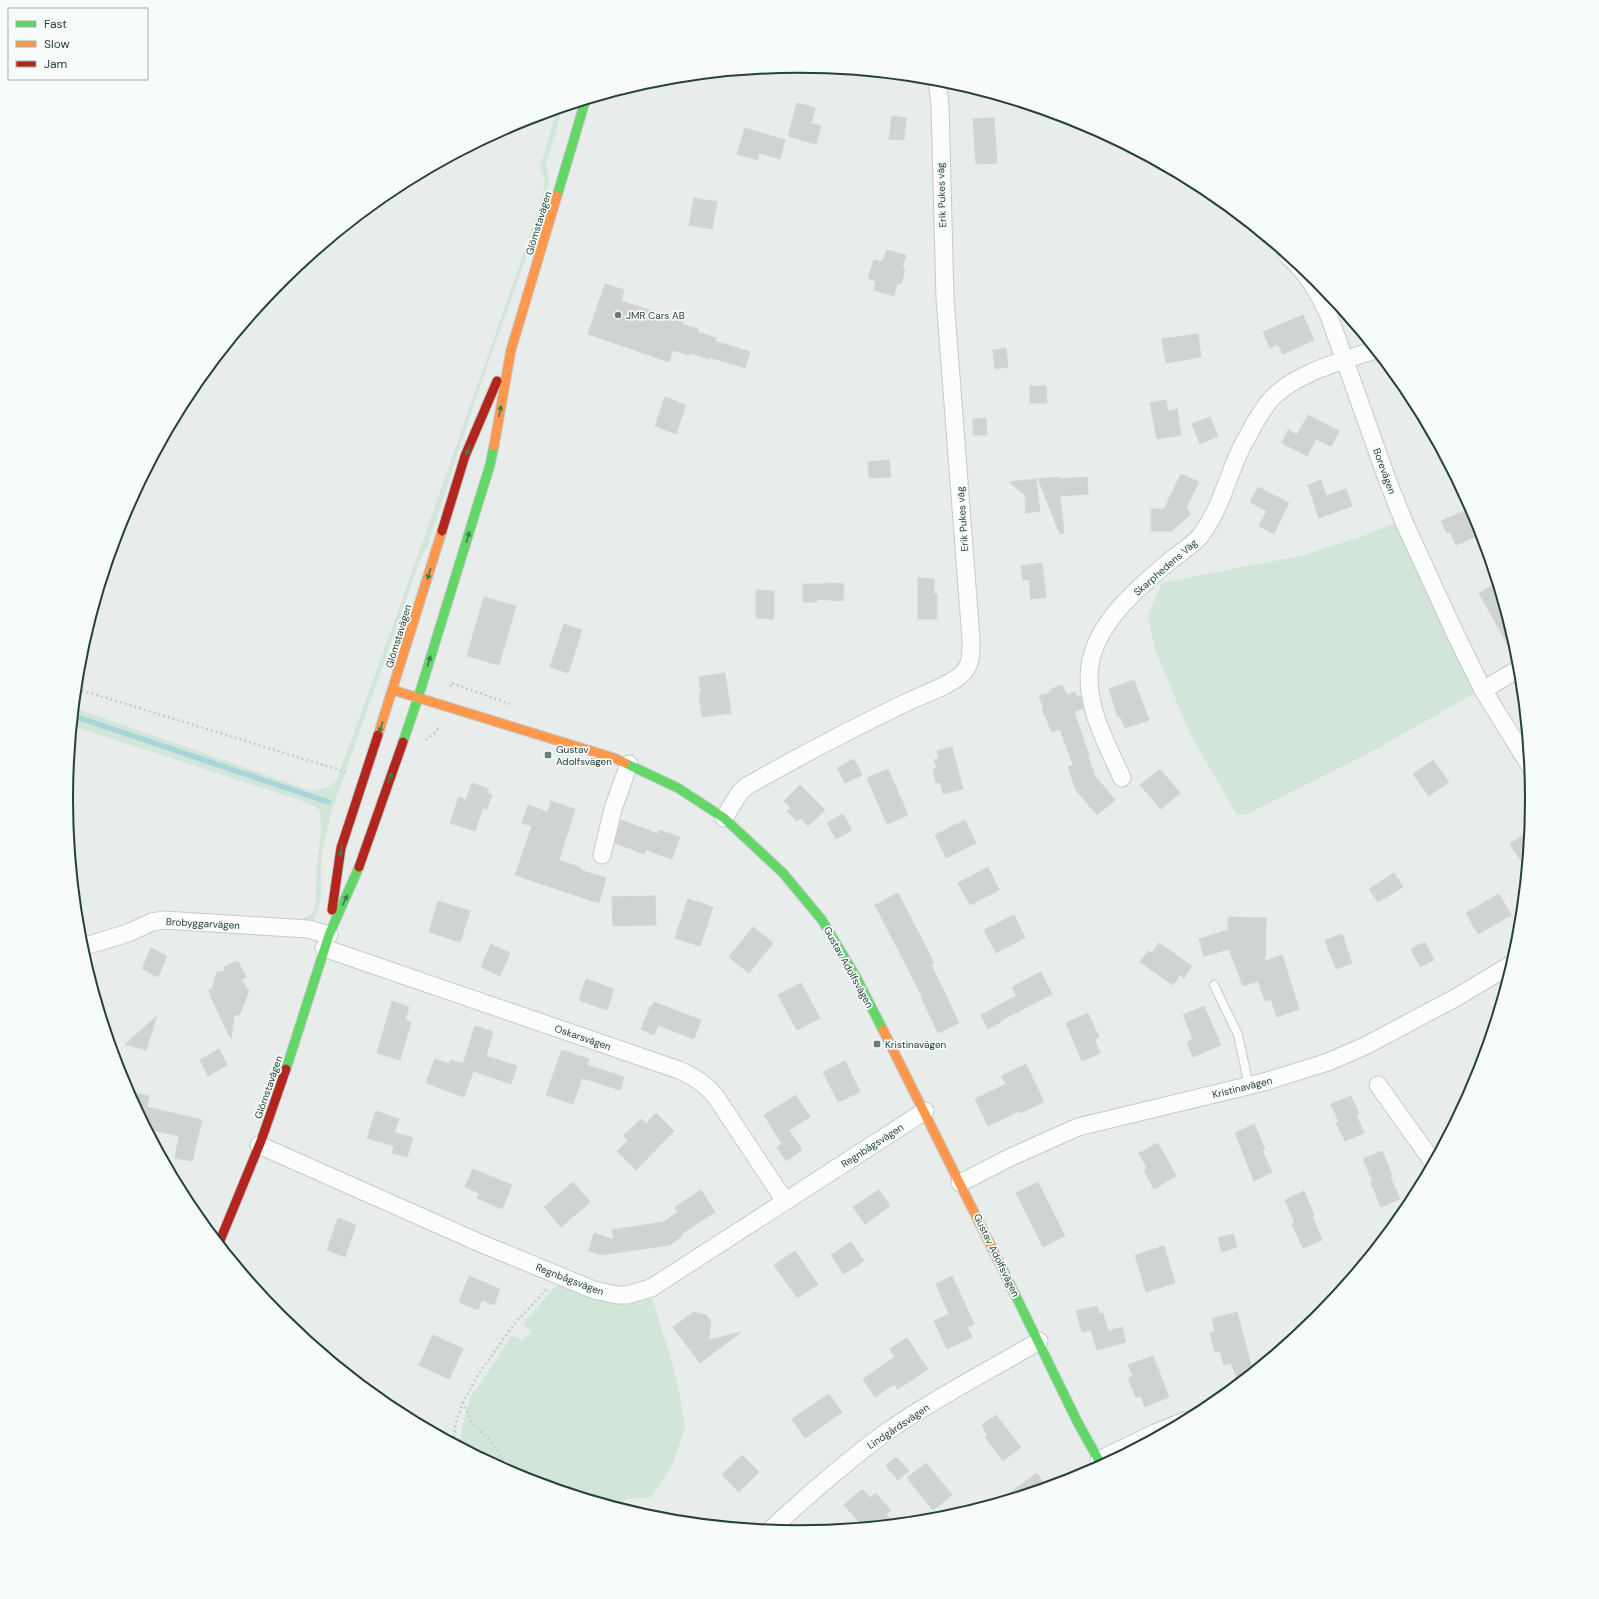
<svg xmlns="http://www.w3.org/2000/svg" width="1599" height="1599" font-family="'DM Sans',sans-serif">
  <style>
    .green { fill: #d1e6d8 }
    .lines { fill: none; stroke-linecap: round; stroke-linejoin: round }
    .stream { stroke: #a9d4db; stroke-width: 5.5 }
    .building { fill: #cfd4d2; stroke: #d1d6d4 }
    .lane-casing { stroke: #c5cac8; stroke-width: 10 }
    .street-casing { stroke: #c5cac8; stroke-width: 19 }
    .fast-casing { stroke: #c3cbc8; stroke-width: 11 }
    .slow-casing { stroke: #c3cbc8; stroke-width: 11 }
    .jam-casing { stroke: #c3cbc8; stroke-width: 11 }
    .path { stroke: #c3ccca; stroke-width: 2.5; stroke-dasharray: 2 3; stroke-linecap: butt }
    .lane { stroke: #fcfcfc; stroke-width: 8 }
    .street { stroke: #fcfcfc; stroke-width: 17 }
    .fast { stroke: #63d668; stroke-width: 9 }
    .slow { stroke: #ff974d; stroke-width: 9 }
    .jam { stroke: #b3261e; stroke-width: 9 }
    .oneway { fill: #3d7d4c }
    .poi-dot { fill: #697e78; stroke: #f7fbf9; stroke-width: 1.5 }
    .labels { text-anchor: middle; stroke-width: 3.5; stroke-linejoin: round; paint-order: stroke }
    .street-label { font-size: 10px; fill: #24423a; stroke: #f7fbf9 }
    .poi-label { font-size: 10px; fill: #24423a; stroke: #f7fbf9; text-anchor: start }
    .rim { fill: none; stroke: #24423a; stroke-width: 2 }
  </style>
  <rect width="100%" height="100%" fill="#e8edeb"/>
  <g class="green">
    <polygon points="561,109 559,120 546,165 549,182 529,249 474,403 446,491 427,547 421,557 331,813 321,859 321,895 319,906 313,922 301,919 308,916 315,910 317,866 321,829 320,811 314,806 302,801 73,726 75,708 312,791 329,787 337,779 400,606 529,238 542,197 545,181 540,168 557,110"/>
    <polygon points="1398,521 1479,691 1369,753 1247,814 1237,815 1191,736 1155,650 1148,615 1162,583 1304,555 1366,535"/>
    <polygon points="561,1284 618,1303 633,1302 652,1298 674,1369 680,1397 685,1427 673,1463 652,1497 627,1499 615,1506 519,1477 459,1445 464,1419 470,1397 482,1381 512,1335 522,1340 531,1331 523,1324 556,1286"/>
  </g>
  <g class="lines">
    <polyline class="stream" points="74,716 328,802"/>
  </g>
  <g class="building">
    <polygon points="797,103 815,108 811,123 821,126 816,144 788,136"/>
    <polygon points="892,116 906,118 904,140 889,139"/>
    <polygon points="994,118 997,163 976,164 973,119"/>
    <polygon points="745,128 785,140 780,159 759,153 758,160 737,154"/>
    <polygon points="694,198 717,202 712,229 689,225"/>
    <polygon points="887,250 906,255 902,268 905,269 901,284 897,284 894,296 874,290 876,281 868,278 874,260 882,262"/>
    <polygon points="605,284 624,290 621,301 683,321 682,324 698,329 697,332 716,338 715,341 750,352 745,368 709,357 709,359 690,353 689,355 673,350 669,362 588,334"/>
    <polygon points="1303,315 1314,340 1283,354 1278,344 1270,348 1263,332"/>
    <polygon points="1198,334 1201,357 1166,363 1162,339"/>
    <polygon points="1006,348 1008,367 995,369 993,350"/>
    <polygon points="1030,386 1046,386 1047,403 1030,403"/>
    <polygon points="665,397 686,405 676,434 655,426"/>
    <polygon points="1166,400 1168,411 1177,409 1181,435 1157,439 1150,403"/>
    <polygon points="1308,415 1339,431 1331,446 1316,439 1307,456 1282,443 1288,430 1297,435"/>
    <polygon points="1210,417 1218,436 1200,444 1192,424"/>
    <polygon points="986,418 987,435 973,435 973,419"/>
    <polygon points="889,460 891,477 869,478 868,462"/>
    <polygon points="1181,474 1199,482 1186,508 1191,514 1172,531 1151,531 1151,509 1164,509"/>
    <polygon points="1059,477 1059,479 1087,477 1088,494 1060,496 1064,533 1060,534 1038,479"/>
    <polygon points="1036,479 1040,511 1026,513 1025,495 1009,482"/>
    <polygon points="1321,480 1326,496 1346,489 1352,506 1319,518 1308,485"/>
    <polygon points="1258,487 1289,503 1274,534 1259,526 1267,511 1250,502"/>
    <polygon points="1471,508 1482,534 1456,545 1450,532 1447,533 1441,521"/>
    <polygon points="1042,563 1046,597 1031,599 1029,579 1023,580 1021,566"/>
    <polygon points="918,578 934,579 934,594 937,594 937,619 918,619"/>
    <polygon points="827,583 844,584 843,601 817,599 817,602 803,602 803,584 826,584"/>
    <polygon points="1497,583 1516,647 1510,649 1479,593"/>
    <polygon points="756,590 774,591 774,619 756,618"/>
    <polygon points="484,597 516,606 499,665 467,656"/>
    <polygon points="564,624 582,630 568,673 550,667"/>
    <polygon points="725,673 731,713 702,717 699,694 701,694 699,677"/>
    <polygon points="1134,680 1149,720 1125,728 1120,716 1118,717 1109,689"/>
    <polygon points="1062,685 1067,695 1075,692 1077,697 1080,696 1083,708 1074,712 1089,755 1088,756 1095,776 1115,800 1097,815 1076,790 1068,767 1073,765 1060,729 1052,732 1042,709 1044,708 1039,696 1050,693 1049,690"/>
    <polygon points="952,747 963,789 943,794 940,782 936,783 933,769 937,768 934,760 939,758 937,751"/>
    <polygon points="854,759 862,775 845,783 837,768"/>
    <polygon points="1433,760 1449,782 1429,796 1413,774"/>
    <polygon points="888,769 908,815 887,824 867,778"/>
    <polygon points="1160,769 1180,793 1161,809 1140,785"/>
    <polygon points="472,783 489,789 487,793 492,795 487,809 483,808 475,831 450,823 459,797 466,800"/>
    <polygon points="800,785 825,810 808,826 801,818 797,821 787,811 791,808 784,801"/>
    <polygon points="551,801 575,809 559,860 581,868 580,870 606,878 599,903 515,875 532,826 522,823 528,805 548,812"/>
    <polygon points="843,814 852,830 836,839 827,823"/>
    <polygon points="621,820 658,834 659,830 680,837 672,859 646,850 644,854 615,843"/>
    <polygon points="965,820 976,843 946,858 935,835"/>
    <polygon points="1530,831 1530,832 1526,869 1510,844"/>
    <polygon points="988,867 999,890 970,905 958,883"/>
    <polygon points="1394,873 1403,887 1378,902 1369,889"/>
    <polygon points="898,893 934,963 931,964 959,1023 938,1033 921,997 922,996 875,905"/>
    <polygon points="1499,894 1511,915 1478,934 1466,913"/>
    <polygon points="655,896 656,925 613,926 612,897"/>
    <polygon points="688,899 713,907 700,946 675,938"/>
    <polygon points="438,901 470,911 460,942 429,932"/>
    <polygon points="1014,915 1025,938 996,953 984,930"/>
    <polygon points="1228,917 1266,918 1265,961 1282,955 1299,1009 1277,1017 1271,999 1265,1001 1258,981 1243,986 1229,949 1204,956 1199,939 1228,930"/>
    <polygon points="753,927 773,943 749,973 729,957"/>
    <polygon points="1342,934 1352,963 1336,969 1325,940"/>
    <polygon points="1425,942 1434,960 1420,967 1411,949"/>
    <polygon points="1159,943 1192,966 1184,978 1180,975 1173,985 1140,962 1148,951 1152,953"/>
    <polygon points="491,944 510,953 500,976 481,967"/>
    <polygon points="151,948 167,956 158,977 142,969"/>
    <polygon points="238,961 246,977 241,980 249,991 240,1014 234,1016 231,1039 211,997 209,990 212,989 217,972 225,971 224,967"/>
    <polygon points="1041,972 1052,994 1000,1021 1001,1022 988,1029 981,1015 1016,996 1012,987"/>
    <polygon points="586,979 614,989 607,1010 579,1000"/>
    <polygon points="801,983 820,1018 797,1030 778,995"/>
    <polygon points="392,1001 409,1007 405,1020 411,1022 400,1060 377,1053"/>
    <polygon points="654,1002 701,1020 694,1039 658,1025 654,1035 641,1029 651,1005 653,1005"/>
    <polygon points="1204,1006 1221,1045 1193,1057 1187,1042 1193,1039 1183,1015"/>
    <polygon points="1088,1013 1099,1037 1094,1039 1100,1053 1082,1061 1066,1023"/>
    <polygon points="157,1016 146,1050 125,1044"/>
    <polygon points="475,1026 493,1032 486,1056 517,1066 511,1084 473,1071 464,1097 426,1083 435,1059 449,1064 451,1060 463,1064"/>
    <polygon points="219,1049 227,1065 208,1076 200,1060"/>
    <polygon points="562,1050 589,1059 587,1065 624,1077 620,1090 582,1078 573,1104 546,1095"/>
    <polygon points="845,1061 860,1092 838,1102 823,1072"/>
    <polygon points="1026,1064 1044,1102 1020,1113 1019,1111 988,1126 975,1099 1006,1084 1001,1076"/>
    <polygon points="127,1091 149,1096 147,1107 202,1120 192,1161 175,1158 179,1136 148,1129"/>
    <polygon points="796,1095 810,1117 789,1130 802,1150 786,1161 777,1147 782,1144 764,1115"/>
    <polygon points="1351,1096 1359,1114 1356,1115 1364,1133 1345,1141 1336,1123 1339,1122 1331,1104"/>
    <polygon points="376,1111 399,1119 394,1132 413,1138 407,1157 392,1153 394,1146 367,1138"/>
    <polygon points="656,1113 674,1131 636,1170 617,1151 628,1141 623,1136 641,1119 646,1124"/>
    <polygon points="1254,1124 1265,1149 1262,1150 1272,1172 1254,1181 1235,1133"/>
    <polygon points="1158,1143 1176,1176 1154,1189 1144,1170 1147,1168 1139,1153"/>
    <polygon points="1382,1151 1392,1175 1390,1176 1400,1199 1381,1207 1371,1183 1373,1182 1363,1159"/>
    <polygon points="473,1169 512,1185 502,1209 477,1198 479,1193 465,1187"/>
    <polygon points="573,1182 590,1202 561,1227 544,1207"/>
    <polygon points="1038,1182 1065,1236 1043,1247 1016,1193"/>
    <polygon points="701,1190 715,1212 681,1234 682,1236 670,1245 601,1255 589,1251 594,1233 614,1240 612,1230 664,1222 678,1212 675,1207"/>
    <polygon points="879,1190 890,1206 865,1224 853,1207"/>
    <polygon points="1304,1191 1314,1215 1312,1216 1322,1240 1303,1248 1292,1224 1295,1223 1285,1200"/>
    <polygon points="338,1218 356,1225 345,1257 327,1250"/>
    <polygon points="1233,1234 1237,1247 1222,1252 1218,1238"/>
    <polygon points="851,1242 864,1261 844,1274 831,1255"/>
    <polygon points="1164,1246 1175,1283 1146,1292 1135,1255"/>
    <polygon points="795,1251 818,1284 797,1298 774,1265"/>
    <polygon points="469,1276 500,1289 494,1305 482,1300 478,1310 459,1302"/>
    <polygon points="952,1276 974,1324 967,1327 972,1337 947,1349 934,1321 949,1314 936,1284"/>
    <polygon points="1097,1306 1099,1314 1103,1313 1108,1331 1122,1327 1126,1342 1097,1350 1091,1330 1082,1332 1076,1311"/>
    <polygon points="694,1312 706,1315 711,1321 709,1340 741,1332 700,1363 673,1327"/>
    <polygon points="1237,1312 1253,1372 1239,1383 1231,1363 1224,1365 1220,1351 1215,1352 1210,1333 1215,1332 1212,1319"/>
    <polygon points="433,1335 463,1349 449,1379 419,1365"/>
    <polygon points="907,1338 928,1369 898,1389 894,1384 875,1397 863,1379 895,1357 890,1349"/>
    <polygon points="1153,1356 1169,1397 1145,1407 1141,1396 1136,1398 1128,1378 1133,1376 1128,1365"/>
    <polygon points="829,1394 842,1412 805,1438 792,1419"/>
    <polygon points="996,1415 1021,1447 1003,1461 985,1437 987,1435 982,1425"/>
    <polygon points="742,1455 759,1472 739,1492 722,1475"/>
    <polygon points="896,1457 909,1471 898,1480 886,1466"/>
    <polygon points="926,1463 952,1495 933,1510 907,1478"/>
    <polygon points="1037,1473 1047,1487 1004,1500 1003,1498"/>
    <polygon points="862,1489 870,1498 875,1493 891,1510 886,1514 894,1524 863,1527 844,1505"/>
  </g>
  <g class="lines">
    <defs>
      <polyline id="lane" points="1214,985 1238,1035 1249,1086"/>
      <g id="street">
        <path d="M 1287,255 C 1308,274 1317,290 1329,316 L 1387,479 L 1404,522 L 1454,631 L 1483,690 L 1530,766"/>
        <polyline points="1483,690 1520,668"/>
        <path d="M 1122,778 C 1106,742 1082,701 1091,660 C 1100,619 1140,586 1171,560 C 1181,552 1193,545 1201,535 C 1220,510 1226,481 1239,453 C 1243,443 1249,435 1253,426 C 1259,416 1266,404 1274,396 C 1301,371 1340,362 1375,350"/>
        <path d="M 724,818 L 740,792 L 747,786 C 798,757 851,729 903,704 C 919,696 952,685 963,673 C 972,664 971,651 971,639 L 945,298 L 940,105 L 937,80"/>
        <polyline points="602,855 613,809 629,764"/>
        <polyline points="82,947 128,933 152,922 164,920 308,929 329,935"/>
        <path d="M 324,948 L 679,1070 C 694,1077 706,1084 716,1097 L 785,1201"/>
        <polyline points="1378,1085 1433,1162"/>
        <polyline points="259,1145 480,1243 594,1290 617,1295 627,1295 651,1288 925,1111"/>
        <polyline points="960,1183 1011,1157 1078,1127 1264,1082 1328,1062 1365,1046 1457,997 1512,964"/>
        <polyline points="1099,1460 1155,1433 1187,1420"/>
        <path d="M 770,1530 C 808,1495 846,1461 888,1431 C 936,1397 989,1371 1039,1341"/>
      </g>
      <g id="fast">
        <polyline points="557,196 585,102"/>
        <polyline points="403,742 418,698 490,465 494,446"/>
        <polyline points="625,763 678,788 724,818 783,873 822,920 855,975 883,1030"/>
        <polyline points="286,1069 329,935 359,867"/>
        <polyline points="1002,1268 1078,1423 1102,1466"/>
      </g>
      <g id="slow">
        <polyline points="494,446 511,350 557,196"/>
        <polyline points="393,690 614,758 625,763"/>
        <polyline points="378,735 442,531"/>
        <polyline points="883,1030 1002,1268"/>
      </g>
      <g id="jam">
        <polyline points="442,531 465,456 497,381"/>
        <polyline points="359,867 403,742"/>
        <polyline points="332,910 341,848 378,735"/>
        <polyline points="219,1243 261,1141 286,1069"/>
      </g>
    </defs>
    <use href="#lane" class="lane-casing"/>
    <use href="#street" class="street-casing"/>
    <use href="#fast" class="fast-casing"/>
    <use href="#slow" class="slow-casing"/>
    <use href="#jam" class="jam-casing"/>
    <g class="path">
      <polyline points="450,687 451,683 510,704"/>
      <polyline points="77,689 346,772"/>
      <polyline points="426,740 437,731 439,725"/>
      <polyline points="463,1402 472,1424 486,1436 499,1452 505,1470"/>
      <polyline points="453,1442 456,1422 463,1402 478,1375 514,1324 547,1289"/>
    </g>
    <use href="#lane" class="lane"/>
    <use href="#street" class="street"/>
    <use href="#fast" class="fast"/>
    <use href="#slow" class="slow"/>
    <use href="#jam" class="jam"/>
  </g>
  <defs><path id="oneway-solid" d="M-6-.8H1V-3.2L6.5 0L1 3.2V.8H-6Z"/></defs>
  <g class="oneway">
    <use href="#oneway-solid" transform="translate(500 411) rotate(-79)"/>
    <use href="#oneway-solid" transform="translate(468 450) rotate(112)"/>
    <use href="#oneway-solid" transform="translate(468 537) rotate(-73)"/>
    <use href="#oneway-solid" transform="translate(429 574) rotate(107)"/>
    <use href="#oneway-solid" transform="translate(429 661) rotate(-73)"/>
    <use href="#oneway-solid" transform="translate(381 727) rotate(108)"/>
    <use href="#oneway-solid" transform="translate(390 778) rotate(-72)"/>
    <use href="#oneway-solid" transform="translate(341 851) rotate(101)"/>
    <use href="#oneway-solid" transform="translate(345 900) rotate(-66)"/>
  </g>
  <g class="poi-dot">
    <circle cx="618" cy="315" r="4"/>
    <rect x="544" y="751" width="8" height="8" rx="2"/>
    <rect x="873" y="1040" width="8" height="8" rx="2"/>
  </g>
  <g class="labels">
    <g class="street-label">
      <text transform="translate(941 195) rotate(-92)" y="4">Erik Pukes väg</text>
      <text transform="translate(538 223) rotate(-73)" y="4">Glömstavägen</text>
      <text transform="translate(1385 471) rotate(70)" y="4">Borevägen</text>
      <text transform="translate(962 519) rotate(-94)" y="4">Erik Pukes väg</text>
      <text transform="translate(1165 567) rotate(-41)" y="4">Skarphedens Väg</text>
      <text transform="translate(398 636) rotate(-73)" y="4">Glömstavägen</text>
      <text transform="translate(203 923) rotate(3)" y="4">Brobyggarvägen</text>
      <text transform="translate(849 967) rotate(61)" y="4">Gustav Adolfsvägen</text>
      <text transform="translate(583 1037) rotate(19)" y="4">Oskarsvägen</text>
      <text transform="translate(268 1087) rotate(-71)" y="4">Glömstavägen</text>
      <text transform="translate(1242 1087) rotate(-14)" y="4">Kristinavägen</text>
      <text transform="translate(872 1145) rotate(-33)" y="4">Regnbågsvägen</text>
      <text transform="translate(997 1255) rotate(64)" y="4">Gustav Adolfsvägen</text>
      <text transform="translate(570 1279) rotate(21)" y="4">Regnbågsvägen</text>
      <text transform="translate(898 1426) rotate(-34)" y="4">Lindgårdsvägen</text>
    </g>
    <g class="poi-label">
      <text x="626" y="319">JMR Cars AB</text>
      <text x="556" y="753">Gustav<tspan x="556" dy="12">Adolfsvägen</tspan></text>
      <text x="885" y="1048">Kristinavägen</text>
    </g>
  </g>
  <path d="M0 0H1599V1599H0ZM73 799a726 726 0 1 1 1452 0a726 726 0 1 1-1452 0Z" fill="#f7fbf9" fill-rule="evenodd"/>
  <path class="rim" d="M73 799a726 726 0 1 1 1452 0a726 726 0 1 1-1452 0Z"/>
  <rect x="8" y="8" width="140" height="72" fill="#f7fbf9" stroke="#a3b1ad"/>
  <rect x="16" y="21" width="20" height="6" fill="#63d668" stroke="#a3b1ad"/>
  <text x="44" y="28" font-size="12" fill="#24423a">Fast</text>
  <rect x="16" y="41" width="20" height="6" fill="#ff974d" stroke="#a3b1ad"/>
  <text x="44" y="48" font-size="12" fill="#24423a">Slow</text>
  <rect x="16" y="61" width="20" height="6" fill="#b3261e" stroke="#a3b1ad"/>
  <text x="44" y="68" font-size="12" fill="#24423a">Jam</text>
</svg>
